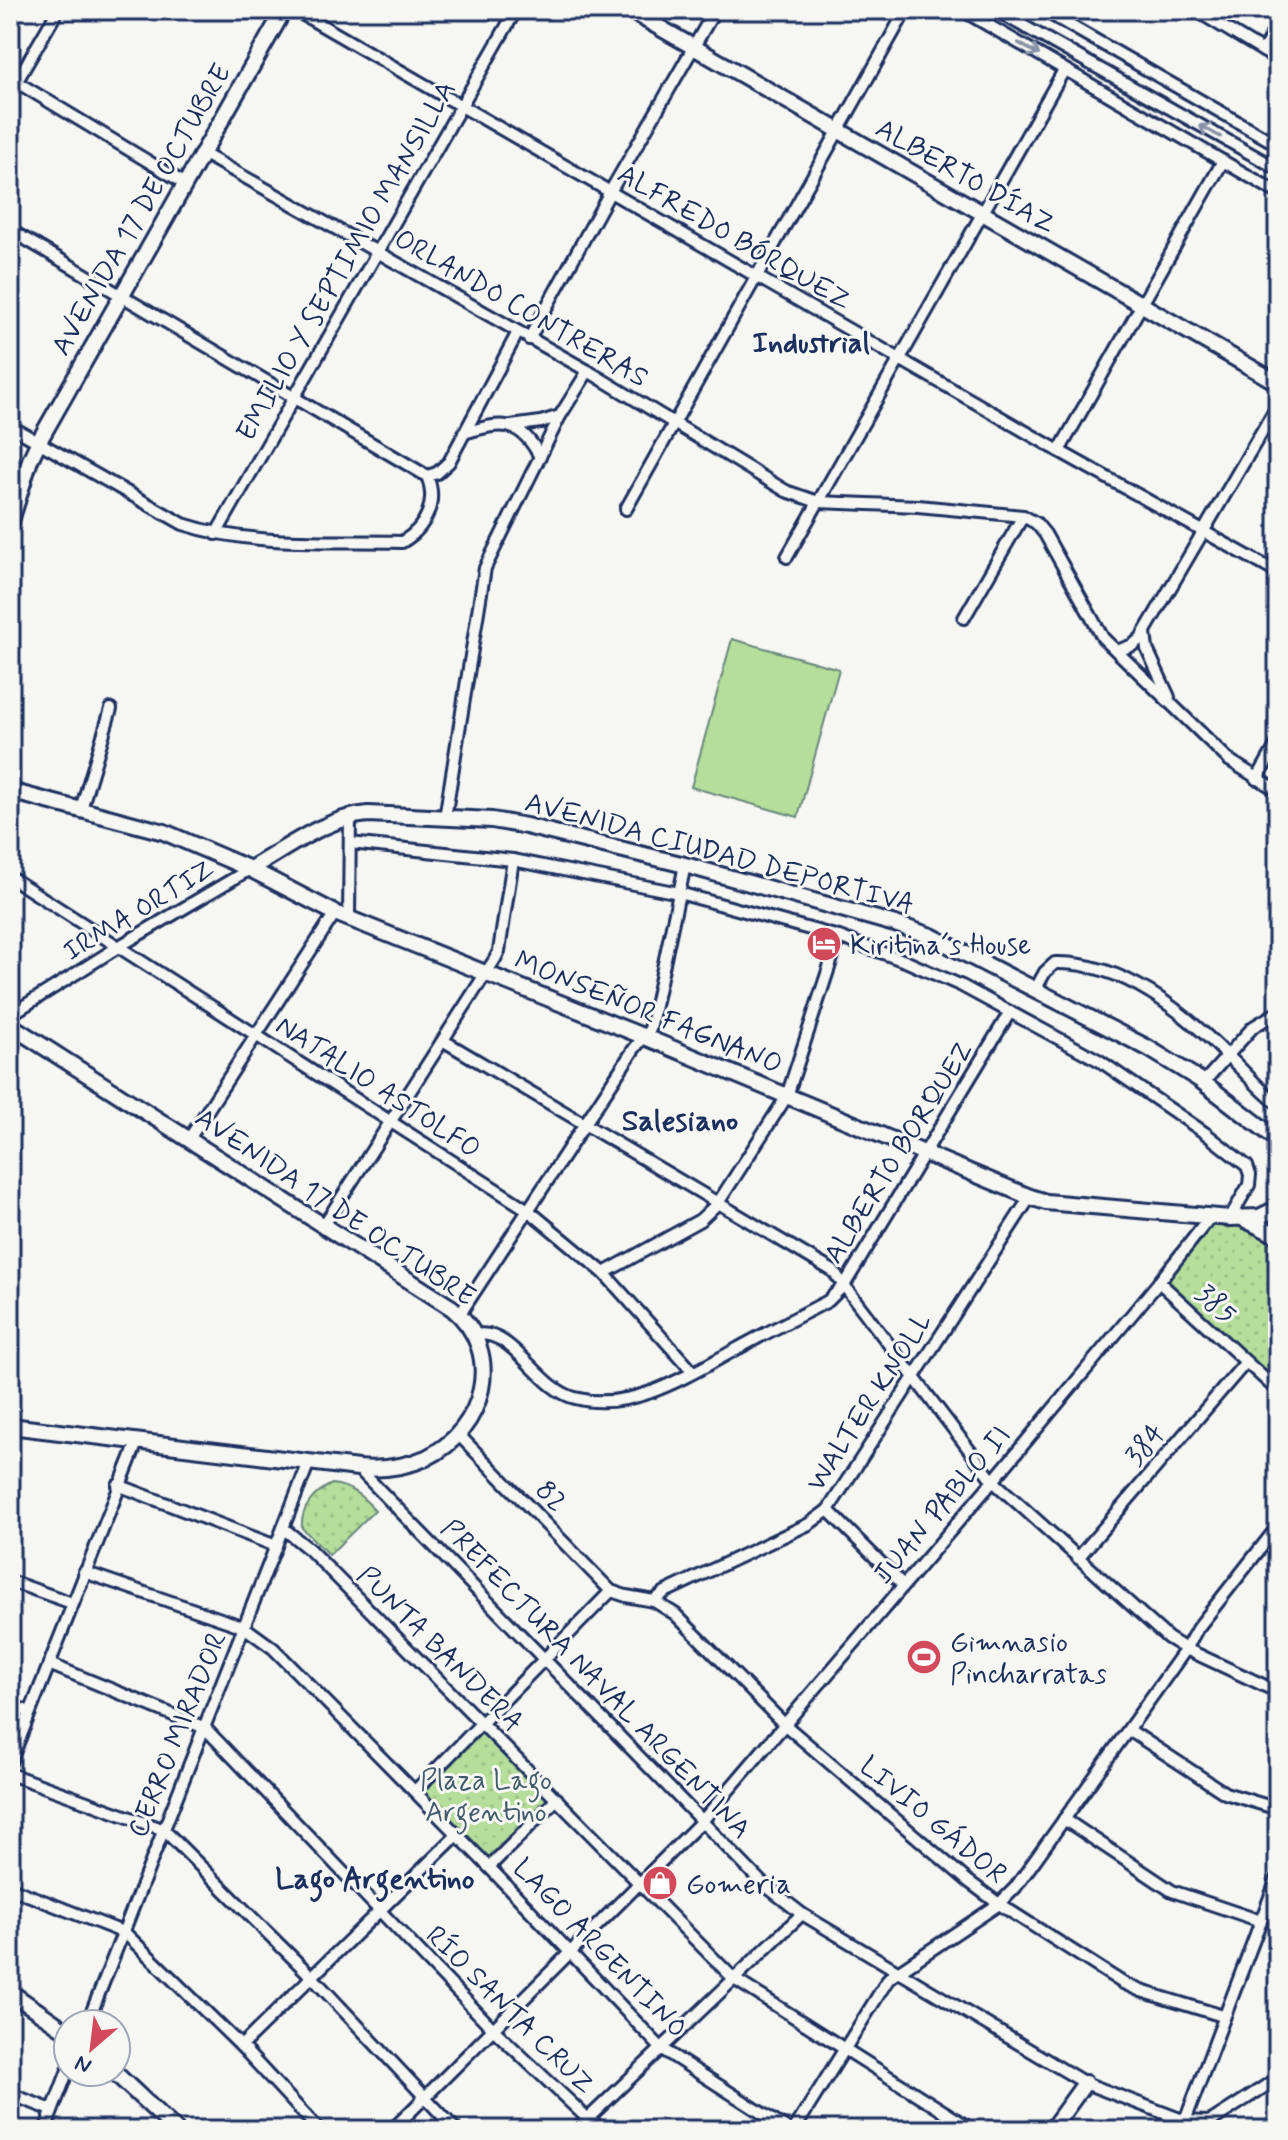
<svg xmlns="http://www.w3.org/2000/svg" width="1288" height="2140" font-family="Mynerve,sans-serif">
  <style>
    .grass { fill: url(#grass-dots); stroke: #68867c; stroke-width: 2 }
    .garden { fill: #b5de9a; stroke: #68867c; stroke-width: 2 }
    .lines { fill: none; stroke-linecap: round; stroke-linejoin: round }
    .street-casing { stroke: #1b2f5e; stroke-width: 16 }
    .secondary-casing { stroke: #1b2f5e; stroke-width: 20 }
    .street { stroke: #f6f6f2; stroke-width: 10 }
    .secondary { stroke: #f6f6f2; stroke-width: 14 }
    .oneway { stroke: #8892a8 }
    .labels { text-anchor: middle; stroke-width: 6; stroke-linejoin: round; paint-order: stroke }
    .street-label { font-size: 28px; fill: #1b2f5e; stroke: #f6f6f2 }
    .poi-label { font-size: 28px; fill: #1b2f5e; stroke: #f6f6f2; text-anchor: start }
    .park-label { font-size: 28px; fill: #425b6d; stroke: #f6f6f2 }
    .neighbourhood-label { font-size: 30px; font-weight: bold; fill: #1b2f5e; stroke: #f6f6f2 }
  </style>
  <defs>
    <pattern id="grass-dots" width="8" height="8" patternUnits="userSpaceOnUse" patternTransform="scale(2)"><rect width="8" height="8" fill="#b5de9a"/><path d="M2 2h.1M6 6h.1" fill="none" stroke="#9bbf87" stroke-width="1.8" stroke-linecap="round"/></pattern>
  </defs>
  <rect width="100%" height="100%" fill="#f6f6f2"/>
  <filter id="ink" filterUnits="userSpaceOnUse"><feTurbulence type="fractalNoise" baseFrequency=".0125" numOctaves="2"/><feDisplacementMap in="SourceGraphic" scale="16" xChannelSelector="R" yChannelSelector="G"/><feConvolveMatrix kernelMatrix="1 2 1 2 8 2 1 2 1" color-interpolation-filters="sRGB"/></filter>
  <g filter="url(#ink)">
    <g class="grass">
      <polygon points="1231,1224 1243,1226 1278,1243 1278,1385 1174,1292 1169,1283 1173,1273 1211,1228 1215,1225"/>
      <path d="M 332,1484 C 351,1486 363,1497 375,1510 L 329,1555 L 302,1528 C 300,1508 315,1492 332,1484 Z"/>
      <polygon points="484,1731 550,1800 489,1862 421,1790"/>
    </g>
    <polygon class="garden" points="732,639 839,669 798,817 691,787"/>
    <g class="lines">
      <defs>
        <g id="street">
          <polyline points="295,10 1059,451 1278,573"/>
          <polyline points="962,10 1278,193"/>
          <polyline points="995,10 1278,169"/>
          <polyline points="1043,10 1278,145"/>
          <polyline points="1195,10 1278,60"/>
          <polyline points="1263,51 1278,24"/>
          <polyline points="10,78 184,183"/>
          <polyline points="10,93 58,10"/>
          <polyline points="202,153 588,371 786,491 818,502 918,506 1023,516 1036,523 1045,534 1103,638 1229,760 1278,791"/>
          <polyline points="10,230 427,476"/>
          <polyline points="529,339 610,192 715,10"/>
          <path d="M 10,426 L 183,524 C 253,547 329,540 402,542 C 426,528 438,502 427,476 L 437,473 L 449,462 L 518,332"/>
          <polyline points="511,426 541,422 560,416"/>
          <path d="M 464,433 C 501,422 520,418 540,457"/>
          <polyline points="1059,451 1223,161"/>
          <polyline points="626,509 906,10"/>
          <polyline points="216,534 516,10"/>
          <polyline points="787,557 1064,70"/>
          <polyline points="964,618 1023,516"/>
          <polyline points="1145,632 1147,649 1169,697"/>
          <polyline points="1117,651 1133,645 1141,638 1278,404"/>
          <polyline points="1257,779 1278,742"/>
          <polyline points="81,809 111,709"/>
          <polyline points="445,818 485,568 560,416 588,371"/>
          <polyline points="350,843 513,860 679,893 839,937 905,961 962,986 1100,1061 1205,1133 1247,1166 1250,1175 1249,1185 1230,1218"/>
          <polyline points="10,877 528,1210 604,1273 693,1372"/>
          <polyline points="349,918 350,815"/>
          <path d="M 1035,990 L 1045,972 L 1055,963 C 1122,961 1184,1012 1229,1057 C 1246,1073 1260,1090 1278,1104"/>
          <polyline points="10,1015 118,947 250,869"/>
          <polyline points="444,1041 833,1271 993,1481 1168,1638 1186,1649 1278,1692"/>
          <polyline points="1203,1083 1253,1027 1278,1012"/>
          <polyline points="189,1139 335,913"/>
          <polyline points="324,1225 495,959 499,951 513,860"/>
          <polyline points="604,1273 700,1220 718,1203 787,1096 839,937"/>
          <polyline points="1159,1282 1278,1391"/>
          <polyline points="460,1314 634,1049 650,1029 685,865"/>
          <path d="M 476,1335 C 512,1327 538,1389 575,1398 C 632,1413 688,1375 735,1350 C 766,1333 797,1317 828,1301 L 845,1284 L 1010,1012"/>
          <polyline points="458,1434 611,1591 626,1596 654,1601 665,1592 809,1524 828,1510 1030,1197"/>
          <polyline points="358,1468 762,1883 802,1914 1085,2083 1185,2121 1208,2122 1213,2120 1278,2078"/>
          <polyline points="118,1485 276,1546"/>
          <polyline points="828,1510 903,1585"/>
          <polyline points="283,1528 310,1550 734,1979 973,2130"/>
          <polyline points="1078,1558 1246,1362"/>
          <polyline points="84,1572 244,1627 273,1648 489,1867 662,2049 788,2130"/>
          <polyline points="10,1581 72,1603"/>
          <polyline points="654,1601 675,1614 784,1724 968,1881 999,1904 1123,1983 1141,1991 1223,2016"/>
          <polyline points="49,1664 205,1728 494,2030 588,2119 604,2130"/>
          <polyline points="10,1705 30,1712"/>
          <polyline points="1129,1730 1225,1793 1278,1809"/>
          <polyline points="10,1763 138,1440"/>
          <polyline points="10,1774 164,1830 312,1977 456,2130"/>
          <polyline points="415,1791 611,1591"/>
          <polyline points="1064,1819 1172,1891 1261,1921"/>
          <polyline points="489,1867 557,1799"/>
          <polyline points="10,1888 125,1933 241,2046 319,2130"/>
          <polyline points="87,2024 309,1462"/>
          <polyline points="241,2046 457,1835"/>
          <polyline points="10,2094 52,2110"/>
          <polyline points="45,2130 68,2070"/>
          <polyline points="392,2130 703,1820 993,1481 1159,1282 1211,1216"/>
          <polyline points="576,2130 802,1914"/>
          <polyline points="794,2130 889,1978 999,1904 1015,1888 1186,1649 1197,1629 1278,1526"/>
          <polyline points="1179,2130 1185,2121 1278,1876"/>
        </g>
        <g id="secondary">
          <polyline points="629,10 1278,383"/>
          <polyline points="10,524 30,460 38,443 284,10"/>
          <polyline points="10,791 164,832 250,869 335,913 645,1037 1030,1197 1046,1202 1230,1218 1259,1217 1278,1208"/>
          <path d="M 250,869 C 287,848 325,818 368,814 L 492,820 L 526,826 L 685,865 L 895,924 L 931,936 L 1148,1048 L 1200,1080 L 1278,1140"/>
          <path d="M 10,1025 L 452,1308 C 505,1352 485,1430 426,1458 C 405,1467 381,1470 358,1468 L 10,1426"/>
          <polyline points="1244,1219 1278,1236"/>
          <polyline points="10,1992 68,2032"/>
          <polyline points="114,2072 176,2130"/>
          <polyline points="1051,2130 1085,2083"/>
        </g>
      </defs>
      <use href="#street" class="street-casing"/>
      <use href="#secondary" class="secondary-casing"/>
      <use href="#street" class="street"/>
      <use href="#secondary" class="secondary"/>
    </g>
    <defs><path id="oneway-shaft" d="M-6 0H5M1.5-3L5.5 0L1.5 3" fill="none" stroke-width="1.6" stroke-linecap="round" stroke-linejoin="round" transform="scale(2)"/></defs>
    <g class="oneway">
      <use href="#oneway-shaft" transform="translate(1029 49) rotate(30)"/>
      <use href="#oneway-shaft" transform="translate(1210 131) rotate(-151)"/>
    </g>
  </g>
  <defs>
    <symbol id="hotel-disc" viewBox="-11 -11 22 22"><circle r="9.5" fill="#d1495b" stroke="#f6f6f2"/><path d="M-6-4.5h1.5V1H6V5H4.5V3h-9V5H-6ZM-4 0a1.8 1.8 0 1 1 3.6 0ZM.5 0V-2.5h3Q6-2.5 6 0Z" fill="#fff"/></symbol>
    <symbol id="stadium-disc" viewBox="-11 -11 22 22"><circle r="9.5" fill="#d1495b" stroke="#f6f6f2"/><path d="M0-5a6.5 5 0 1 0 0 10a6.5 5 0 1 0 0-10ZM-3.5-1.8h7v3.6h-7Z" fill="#fff"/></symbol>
    <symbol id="shop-disc" viewBox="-11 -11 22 22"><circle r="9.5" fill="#d1495b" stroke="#f6f6f2"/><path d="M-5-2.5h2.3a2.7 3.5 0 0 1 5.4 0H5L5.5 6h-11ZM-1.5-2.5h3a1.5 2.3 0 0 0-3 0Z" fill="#fff"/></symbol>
  </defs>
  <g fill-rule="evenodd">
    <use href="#hotel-disc" x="804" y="924" width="40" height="40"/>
    <use href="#stadium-disc" x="904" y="1637" width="40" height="40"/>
    <use href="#shop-disc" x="640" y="1863" width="40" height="40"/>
  </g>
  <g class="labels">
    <g class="street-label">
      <text transform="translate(966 175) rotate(30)" y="10">ALBERTO DÍAZ</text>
      <text transform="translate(140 209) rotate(-60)" y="10">AVENIDA 17 DE OCTUBRE</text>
      <text transform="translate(735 236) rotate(30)" y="10">ALFREDO BÓRQUEZ</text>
      <text transform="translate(345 260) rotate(-60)" y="10">EMILIO Y SEPTIMIO MANSILLA</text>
      <text transform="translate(522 307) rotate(30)" y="10">ORLANDO CONTRERAS</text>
      <text transform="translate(720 852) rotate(15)" y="10">AVENIDA CIUDAD DEPORTIVA</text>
      <text transform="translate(138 909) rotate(-31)" y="10">IRMA ORTIZ</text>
      <text transform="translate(649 1011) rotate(22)" y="10">MONSEÑOR FAGNANO</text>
      <text transform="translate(379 1086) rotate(33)" y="10">NATALIO ASTOLFO</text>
      <text transform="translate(897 1152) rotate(-58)" y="10">ALBERTO BORQUEZ</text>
      <text transform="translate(336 1206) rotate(34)" y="10">AVENIDA 17 DE OCTUBRE</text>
      <text transform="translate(1217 1303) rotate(43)" y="10">385</text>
      <text transform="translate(868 1401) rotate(-57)" y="10">WALTER KNOLL</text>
      <text transform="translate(1144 1444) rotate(-49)" y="10">384</text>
      <text transform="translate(552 1495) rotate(46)" y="10">82</text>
      <text transform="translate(941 1504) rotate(-50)" y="10">JUAN PABLO II</text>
      <text transform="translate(441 1648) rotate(45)" y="10">PUNTA BANDERA</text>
      <text transform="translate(597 1678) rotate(46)" y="10">PREFECTURA NAVAL ARGENTINA</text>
      <text transform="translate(176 1734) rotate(-68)" y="10">CERRO MIRADOR</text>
      <text transform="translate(934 1819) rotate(40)" y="10">LIVIO GÁDOR</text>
      <text transform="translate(601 1947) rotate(46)" y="10">LAGO ARGENTINO</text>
      <text transform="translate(511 2009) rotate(45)" y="10">RÍO SANTA CRUZ</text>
    </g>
    <g class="poi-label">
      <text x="850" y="954">Kiritina´s House</text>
      <text x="950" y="1651">Gimnasio<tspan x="950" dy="32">Pincharratas</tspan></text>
      <text x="686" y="1893">Gomeria</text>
    </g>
    <g class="park-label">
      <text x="486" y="1789">Plaza Lago<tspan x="486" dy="32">Argentino</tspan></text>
    </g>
    <g class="neighbourhood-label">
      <text x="811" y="352">Industrial</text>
      <text x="680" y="1130">Salesiano</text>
      <text x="375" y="1888">Lago Argentino</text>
    </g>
  </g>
  <rect width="1288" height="2140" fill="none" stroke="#f6f6f2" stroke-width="40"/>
  <rect x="20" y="20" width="1248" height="2100" fill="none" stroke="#1b2f5e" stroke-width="3" filter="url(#ink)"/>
  <g transform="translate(92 2048) rotate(208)"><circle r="38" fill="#f6f6f2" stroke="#9ea6b7" stroke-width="2"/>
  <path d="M0-6L14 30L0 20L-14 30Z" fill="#d1495b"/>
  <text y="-12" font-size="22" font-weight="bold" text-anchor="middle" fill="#1b2f5e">N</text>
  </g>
</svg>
